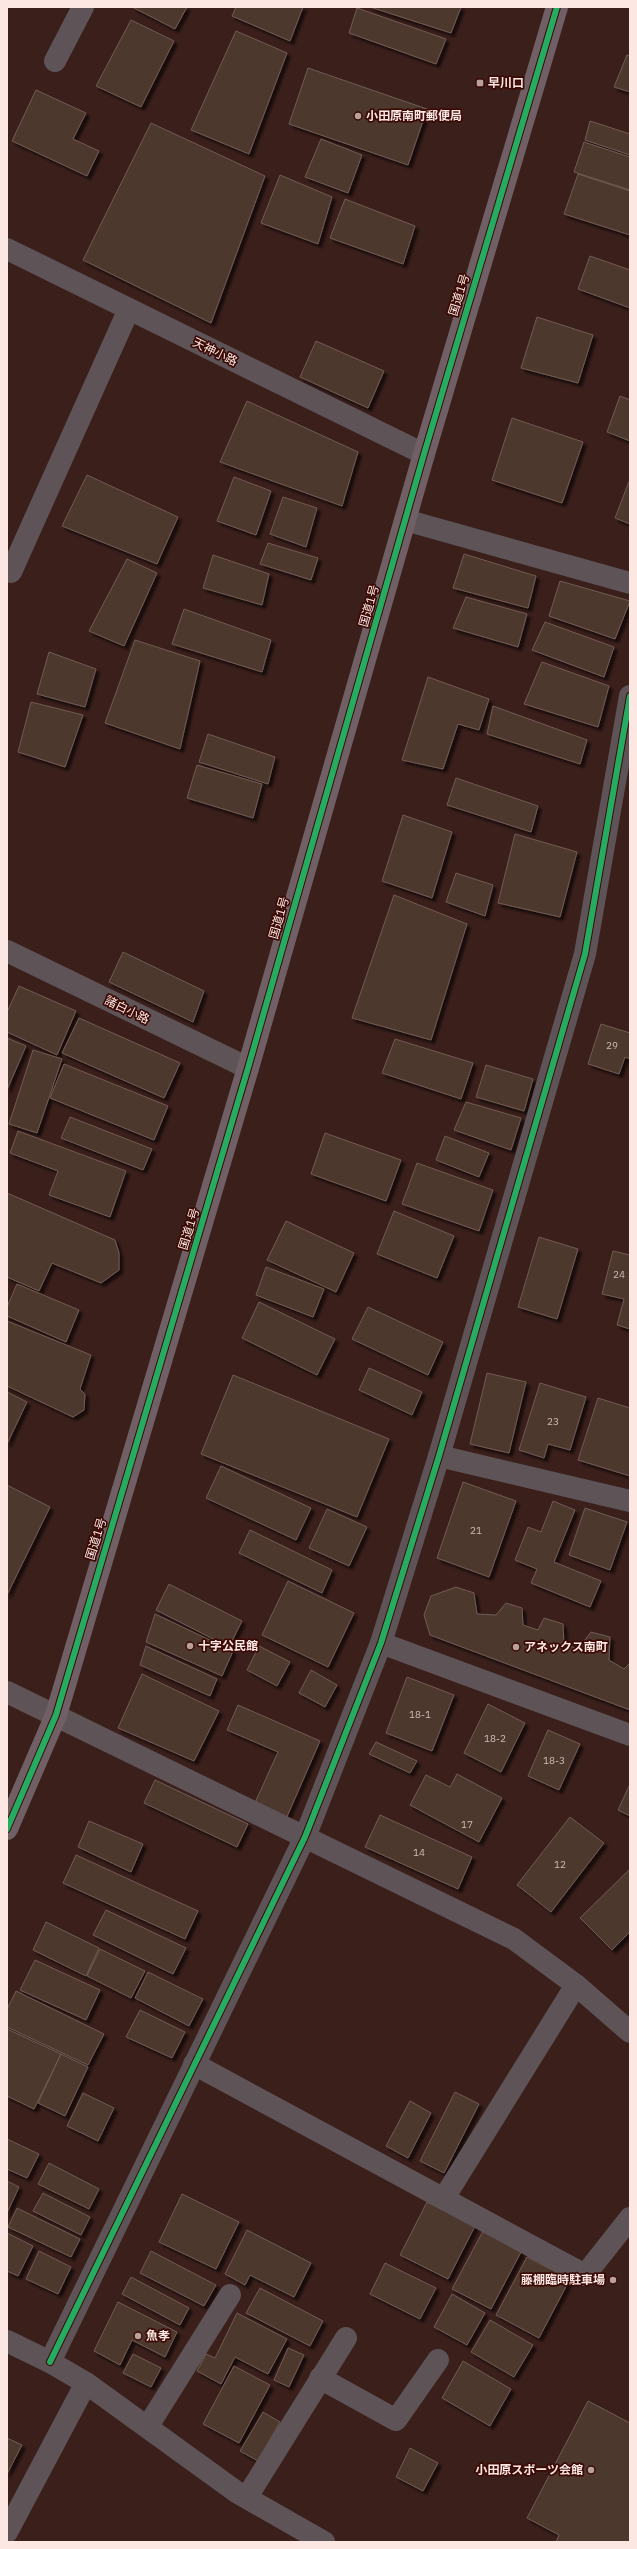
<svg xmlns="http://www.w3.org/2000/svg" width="637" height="2549" font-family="'IBM Plex Sans','Noto Sans JP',sans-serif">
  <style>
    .building { fill: #4e372d; stroke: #725b54; filter: url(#shadow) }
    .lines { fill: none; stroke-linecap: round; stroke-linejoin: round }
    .minor { stroke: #5e5458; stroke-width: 22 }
    .highway { stroke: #706066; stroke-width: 22 }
    .cycleway-casing { stroke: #3c0a05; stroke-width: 8 }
    .cycleway { stroke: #26ab63; stroke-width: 6 }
    .poi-dot { fill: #b8a19d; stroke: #3c0a05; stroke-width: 1.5 }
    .labels { text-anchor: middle; stroke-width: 3.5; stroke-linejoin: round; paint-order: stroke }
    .number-label { font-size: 10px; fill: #d0bbb6 }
    .poi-label { font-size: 12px; font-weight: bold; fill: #fce7e3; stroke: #3c0a05; text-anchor: start }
    .street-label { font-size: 12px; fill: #fce7e3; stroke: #3c0a05 }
  </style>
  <defs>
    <filter id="shadow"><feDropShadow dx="3.5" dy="3.5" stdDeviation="1" flood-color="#0009"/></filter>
  </defs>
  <rect width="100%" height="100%" fill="#3a1f1b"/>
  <g class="building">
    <polygon points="132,7 187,7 175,29"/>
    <polygon points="236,7 303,7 290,41 232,16"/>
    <polygon points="370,7 461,7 451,33"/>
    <polygon points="357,8 446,39 436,64 349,33"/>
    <polygon points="131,20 174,41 141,107 96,86"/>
    <polygon points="236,31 287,53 249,154 191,130"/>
    <polygon points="627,55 630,56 630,92 614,87"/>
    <polygon points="308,68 427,109 408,165 289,124"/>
    <polygon points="36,90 86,113 73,139 99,151 87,176 12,141"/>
    <polygon points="590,121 630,134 630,155 585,140"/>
    <polygon points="151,123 265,176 211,323 83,260"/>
    <polygon points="321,139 362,155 348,193 305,177"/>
    <polygon points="584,142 630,157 630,190 574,172"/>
    <polygon points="578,174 630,191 630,235 564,214"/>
    <polygon points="280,175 332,197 318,244 261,223"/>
    <polygon points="345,199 415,226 403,264 330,238"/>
    <polygon points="590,256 630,270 630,308 578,289"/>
    <polygon points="537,317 593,335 578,383 521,368"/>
    <polygon points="316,341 384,371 368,408 300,377"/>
    <polygon points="620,396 630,400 630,441 607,432"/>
    <polygon points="247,401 358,452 342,506 220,462"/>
    <polygon points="512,418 583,442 562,503 492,480"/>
    <polygon points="87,475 178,517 157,564 62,526"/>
    <polygon points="234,477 271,491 256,535 217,521"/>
    <polygon points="630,479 630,524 615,518"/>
    <polygon points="283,497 317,508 306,547 270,534"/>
    <polygon points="268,543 318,558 311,580 260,564"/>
    <polygon points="464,554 536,576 528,608 453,588"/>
    <polygon points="213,555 269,574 262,605 203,588"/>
    <polygon points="127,559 157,573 124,646 89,631"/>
    <polygon points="560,581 630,601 615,639 549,616"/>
    <polygon points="466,597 527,614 518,647 453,628"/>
    <polygon points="184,609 271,640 262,672 172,644"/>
    <polygon points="545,622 614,647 604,677 532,650"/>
    <polygon points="135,640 200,661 180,749 105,723"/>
    <polygon points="49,652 96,669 85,707 37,694"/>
    <polygon points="542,662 609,686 598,727 524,704"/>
    <polygon points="428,677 489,699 479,730 458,724 443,769 402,760"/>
    <polygon points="31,702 83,715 65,767 18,752"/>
    <polygon points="493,706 587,740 580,764 487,734"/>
    <polygon points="208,734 275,757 268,784 199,762"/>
    <polygon points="197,765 262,784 253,818 187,798"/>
    <polygon points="456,778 538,806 531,832 447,805"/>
    <polygon points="403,815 452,832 432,898 382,881"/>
    <polygon points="515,834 577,852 560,917 498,903"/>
    <polygon points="456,873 493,885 485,916 446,902"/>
    <polygon points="394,895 467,924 431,1040 352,1018"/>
    <polygon points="123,952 204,991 193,1022 109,982"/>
    <polygon points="19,986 76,1011 57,1055 7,1032 7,1012"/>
    <polygon points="79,1018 180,1063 164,1098 62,1053"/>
    <polygon points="601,1024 630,1033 630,1059 625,1057 619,1074 588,1064"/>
    <polygon points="7,1038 26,1046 7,1090"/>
    <polygon points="395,1039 473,1063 461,1099 382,1073"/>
    <polygon points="33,1050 62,1059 37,1133 9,1124"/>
    <polygon points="64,1064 168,1106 154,1140 50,1098"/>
    <polygon points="486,1065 533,1079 524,1111 476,1097"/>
    <polygon points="466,1102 521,1118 511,1150 454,1130"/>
    <polygon points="70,1117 152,1149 143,1170 61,1138"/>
    <polygon points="18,1131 126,1171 110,1217 49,1195 58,1171 10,1153"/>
    <polygon points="325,1133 401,1160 386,1201 311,1174"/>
    <polygon points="445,1136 489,1153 479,1177 436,1160"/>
    <polygon points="417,1163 493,1190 479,1231 402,1204"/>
    <polygon points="7,1193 115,1240 119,1253 119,1270 101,1283 52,1263 39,1291 7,1277"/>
    <polygon points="394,1211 454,1236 437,1278 377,1254"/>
    <polygon points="286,1221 354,1253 336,1292 267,1260"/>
    <polygon points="539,1237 578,1249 557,1319 518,1307"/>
    <polygon points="613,1251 630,1255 630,1329 617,1325 624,1299 602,1294"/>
    <polygon points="266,1267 324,1289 313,1317 256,1295"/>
    <polygon points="17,1284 79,1310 66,1342 7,1316 7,1307"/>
    <polygon points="259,1302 335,1339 317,1375 242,1338"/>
    <polygon points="368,1307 443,1342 428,1375 352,1339"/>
    <polygon points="7,1321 91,1355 80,1389 85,1394 84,1410 73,1417 7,1386"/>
    <polygon points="369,1368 422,1392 412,1415 359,1390"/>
    <polygon points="487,1373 526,1382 509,1453 470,1444"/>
    <polygon points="233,1375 389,1439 357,1517 201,1454"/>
    <polygon points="540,1383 586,1397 570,1450 548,1444 544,1458 519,1450"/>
    <polygon points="7,1392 27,1402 7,1444"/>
    <polygon points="598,1398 630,1408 630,1476 578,1460"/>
    <polygon points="221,1466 311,1508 296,1540 206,1498"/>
    <polygon points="463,1482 516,1501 489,1577 437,1558"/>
    <polygon points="7,1485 50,1507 7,1595"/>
    <polygon points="553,1501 575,1510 554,1562 601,1581 590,1607 531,1583 537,1569 515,1560 528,1527 541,1532"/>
    <polygon points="585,1508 627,1522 610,1570 569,1555"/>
    <polygon points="327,1509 367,1527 349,1566 309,1548"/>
    <polygon points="250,1530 332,1570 322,1593 239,1553"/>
    <polygon points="288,1581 354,1613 328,1667 262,1635"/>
    <polygon points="169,1584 242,1621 229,1647 156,1610"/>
    <polygon points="456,1587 474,1593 477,1614 496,1615 506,1603 522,1608 523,1625 538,1630 544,1618 563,1624 564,1644 578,1649 591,1632 610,1637 609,1660 624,1669 630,1663 630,1710 430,1635 424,1615 431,1596"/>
    <polygon points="155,1614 233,1651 222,1676 146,1642"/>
    <polygon points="146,1646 217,1679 210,1696 140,1665"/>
    <polygon points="259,1646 290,1662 277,1686 247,1670"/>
    <polygon points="311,1670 337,1685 325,1707 299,1693"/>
    <polygon points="142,1674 219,1711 194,1761 118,1728"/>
    <polygon points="407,1677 454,1695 432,1751 386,1733"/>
    <polygon points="488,1704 525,1723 501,1772 464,1753"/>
    <polygon points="238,1705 320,1741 286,1819 254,1805 278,1752 227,1730"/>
    <polygon points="548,1730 580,1744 559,1790 528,1776"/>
    <polygon points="376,1742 417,1761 410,1773 369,1754"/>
    <polygon points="457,1774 502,1798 479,1842 410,1805 426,1775 450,1787"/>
    <polygon points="155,1780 248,1824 237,1847 144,1803"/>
    <polygon points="630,1784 630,1816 618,1810"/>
    <polygon points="380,1815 472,1857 458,1889 365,1847"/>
    <polygon points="570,1817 604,1843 551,1912 517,1885"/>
    <polygon points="89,1821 143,1844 131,1872 78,1847"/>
    <polygon points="76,1855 198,1911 185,1939 63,1883"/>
    <polygon points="630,1869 630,1932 612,1950 580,1918"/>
    <polygon points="106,1910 186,1948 173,1974 93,1935"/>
    <polygon points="46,1922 99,1948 86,1976 33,1950"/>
    <polygon points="100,1949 145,1971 131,1998 87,1976"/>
    <polygon points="35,1960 100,1990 86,2020 20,1990"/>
    <polygon points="148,1972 203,1999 189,2026 135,1998"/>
    <polygon points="16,1991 104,2034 88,2065 7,2027 7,2009"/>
    <polygon points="140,2010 185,2032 172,2058 126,2037"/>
    <polygon points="7,2029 61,2054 34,2109 7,2096"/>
    <polygon points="61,2054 88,2067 65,2116 38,2103"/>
    <polygon points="455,2092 479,2104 444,2173 420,2161"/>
    <polygon points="83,2093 114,2108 98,2141 67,2126"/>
    <polygon points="410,2101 431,2113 408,2158 386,2146"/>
    <polygon points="7,2139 39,2154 27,2178 7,2169"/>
    <polygon points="49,2163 99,2189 89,2209 38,2184"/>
    <polygon points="7,2181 19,2187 7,2213"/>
    <polygon points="43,2193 90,2217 81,2235 33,2211"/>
    <polygon points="182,2194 239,2222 216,2269 159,2242"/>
    <polygon points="427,2202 475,2226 448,2279 400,2255"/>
    <polygon points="17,2208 80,2239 71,2257 8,2227"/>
    <polygon points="247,2230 311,2263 294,2297 250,2275 245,2285 225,2274"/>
    <polygon points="483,2231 521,2252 491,2309 452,2289"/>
    <polygon points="7,2233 33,2246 18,2276 7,2271"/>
    <polygon points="39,2251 71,2267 58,2294 26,2279"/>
    <polygon points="151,2251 216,2285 204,2306 140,2273"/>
    <polygon points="527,2257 570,2279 539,2338 496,2315"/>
    <polygon points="385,2263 436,2288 420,2319 370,2294"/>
    <polygon points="131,2277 189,2308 180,2325 122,2294"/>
    <polygon points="260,2288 323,2321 310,2346 246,2313"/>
    <polygon points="452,2294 485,2313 467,2345 434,2327"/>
    <polygon points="118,2302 177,2332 165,2357 132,2340 120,2365 94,2351"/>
    <polygon points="237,2313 287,2339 268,2374 235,2357 221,2384 197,2371 206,2354 215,2358"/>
    <polygon points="490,2320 533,2345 514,2377 471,2352"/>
    <polygon points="288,2348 304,2355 289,2387 274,2380"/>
    <polygon points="133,2354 161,2368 151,2387 123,2373"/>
    <polygon points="463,2361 511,2389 490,2426 442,2398"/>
    <polygon points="234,2366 270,2385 239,2443 203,2424"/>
    <polygon points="588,2401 630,2423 630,2542 556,2542 559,2535 527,2518"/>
    <polygon points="263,2412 280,2422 258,2461 240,2451"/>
    <polygon points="7,2438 22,2445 7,2474"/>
    <polygon points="410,2448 438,2463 423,2491 396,2477"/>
  </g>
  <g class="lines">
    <g class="minor">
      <polyline points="55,61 83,7"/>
      <polyline points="7,249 424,454"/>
      <polyline points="405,520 630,583"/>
      <polyline points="11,572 129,309"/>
      <polyline points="7,951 248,1068"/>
      <polyline points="439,1456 630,1501"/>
      <polyline points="381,1643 630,1735"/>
      <polyline points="7,1692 514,1939 576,1985 630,2032"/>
      <polyline points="194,2064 585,2275 630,2218"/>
      <polyline points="444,2198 576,1985"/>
      <polyline points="7,2341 50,2362 86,2383 238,2493 324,2542"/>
      <polyline points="50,2362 305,1837 381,1643 439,1456 585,954 630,696"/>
      <polyline points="320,2378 396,2420 438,2360"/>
      <polyline points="148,2426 230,2295"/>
      <polyline points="247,2497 346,2338"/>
      <polyline points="7,2532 86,2383"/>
    </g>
    <polyline class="highway" points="7,1829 56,1715 248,1068 424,454 557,7"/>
    <defs>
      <g id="cycleway">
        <polyline points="7,1829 56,1715 248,1068 424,454 557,7"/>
        <polyline points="50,2362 305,1837 381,1643 439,1456 585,954 630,696"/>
      </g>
    </defs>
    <use href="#cycleway" class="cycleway-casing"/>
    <use href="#cycleway" class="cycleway"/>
  </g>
  <g class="poi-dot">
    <rect x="476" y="79" width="8" height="8" rx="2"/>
    <circle cx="358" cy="116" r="4"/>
    <circle cx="190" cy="1646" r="4"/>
    <circle cx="516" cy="1647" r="4"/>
    <circle cx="613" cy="2280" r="4"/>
    <circle cx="138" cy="2336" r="4"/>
    <circle cx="591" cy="2470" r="4"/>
  </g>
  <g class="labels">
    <g class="number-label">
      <text x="612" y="1049">29</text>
      <text x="619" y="1278">24</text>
      <text x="553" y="1425">23</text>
      <text x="476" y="1534">21</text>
      <text x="420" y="1718">18-1</text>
      <text x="495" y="1742">18-2</text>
      <text x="554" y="1764">18-3</text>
      <text x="467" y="1828">17</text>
      <text x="419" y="1856">14</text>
      <text x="560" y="1868">12</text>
    </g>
    <g class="poi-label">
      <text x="488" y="87">早川口</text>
      <text x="366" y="120">小田原南町郵便局</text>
      <text x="198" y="1650">十字公民館</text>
      <text x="524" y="1651">アネックス南町</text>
      <text x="605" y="2284" text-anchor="end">藤棚臨時駐車場</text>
      <text x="146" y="2340">魚孝</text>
      <text x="583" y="2474" text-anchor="end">小田原スポーツ会館</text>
    </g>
    <g class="street-label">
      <text transform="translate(459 295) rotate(-73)" y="4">国道1号</text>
      <text transform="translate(215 352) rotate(26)" y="4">天神小路</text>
      <text transform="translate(369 606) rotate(-74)" y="4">国道1号</text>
      <text transform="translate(279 918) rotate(-74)" y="4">国道1号</text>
      <text transform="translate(127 1010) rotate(26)" y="4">諸白小路</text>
      <text transform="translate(189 1229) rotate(-73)" y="4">国道1号</text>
      <text transform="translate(96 1539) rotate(-73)" y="4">国道1号</text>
    </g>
  </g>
  <rect width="637" height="2549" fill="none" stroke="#fce7e3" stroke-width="16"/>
</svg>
